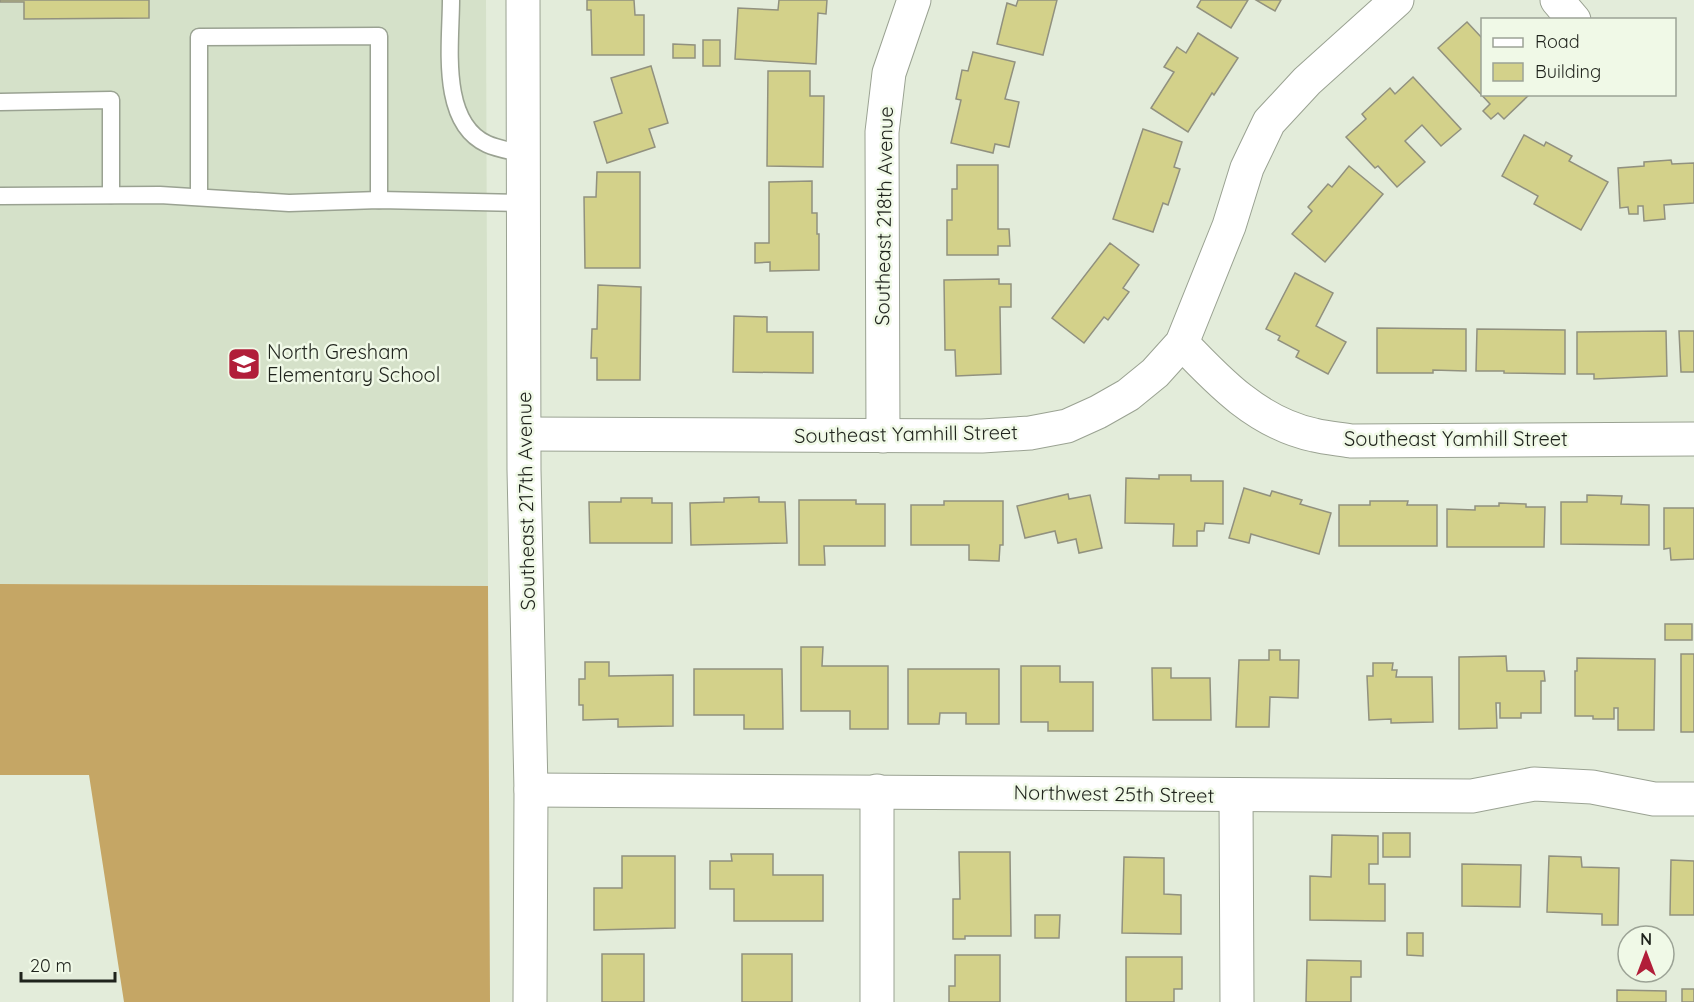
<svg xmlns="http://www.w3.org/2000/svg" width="1694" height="1002" font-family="Quicksand,sans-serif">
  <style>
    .built { fill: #d5e1c9 }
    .forest { fill: #c5a665 }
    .building { fill: #d3d18a; stroke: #91917f; stroke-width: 1.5 }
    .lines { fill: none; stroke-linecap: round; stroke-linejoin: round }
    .service-casing { stroke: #9aa292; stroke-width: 19 }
    .minor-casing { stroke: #9aa292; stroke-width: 35 }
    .tertiary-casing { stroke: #9aa292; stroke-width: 35 }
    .service { stroke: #fff; stroke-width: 16 }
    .minor { stroke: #fff; stroke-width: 33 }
    .tertiary { stroke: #fff; stroke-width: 33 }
    .labels { text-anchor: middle; stroke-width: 5; stroke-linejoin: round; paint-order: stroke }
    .street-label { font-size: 20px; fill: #1f231c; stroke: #f0f9e7 }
    .poi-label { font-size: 20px; fill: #1f231c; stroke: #f0f9e7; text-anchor: start }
  </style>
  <rect width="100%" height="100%" fill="#e3ecda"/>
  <polygon class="built" points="0,0 486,0 488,586 0,584"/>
  <polygon class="forest" points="0,584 488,586 490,1002 124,1002 89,775 0,775"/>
  <g class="building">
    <polygon points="0,0 149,0 149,18 24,19 24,2 0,2"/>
    <polygon points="587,0 634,0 635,15 644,15 644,55 592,55 591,10 587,10"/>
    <polygon points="779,0 827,0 826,14 818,13 816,64 735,59 738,8 778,10"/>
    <polygon points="1018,0 1057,0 1043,55 997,44 1007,3 1016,6"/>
    <polygon points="1201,0 1248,0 1231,28 1197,7"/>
    <polygon points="1256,0 1281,0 1275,11"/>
    <polygon points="1467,22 1482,38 1482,94 1530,94 1504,119 1498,113 1491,119 1483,111 1490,104 1438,48"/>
    <polygon points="1198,33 1238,58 1214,95 1212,93 1188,132 1151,108 1174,72 1164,67 1177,47 1186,53"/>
    <rect x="703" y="40" width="17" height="26"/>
    <polygon points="673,44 695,45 695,58 673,58"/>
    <polygon points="973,52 1015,62 1005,99 1019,102 1009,147 995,144 993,153 951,143 961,100 956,99 962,70 968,71"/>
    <polygon points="651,66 668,123 649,129 655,147 607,163 594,122 622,113 611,78"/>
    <polygon points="768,71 810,71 810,96 824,96 823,167 767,166"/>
    <polygon points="1413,77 1461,129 1441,146 1422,125 1405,141 1425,162 1397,187 1378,166 1375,168 1346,137 1366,119 1362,114 1390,88 1395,94"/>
    <polygon points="1143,129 1182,142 1174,167 1180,169 1168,205 1163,203 1153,232 1113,219"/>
    <polygon points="1524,135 1544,146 1546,142 1572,156 1569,161 1608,182 1581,230 1534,204 1538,196 1502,176"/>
    <polygon points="1671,160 1672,164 1694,163 1694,203 1664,205 1665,219 1644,221 1643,206 1638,206 1638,214 1629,214 1628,207 1620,208 1618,168 1644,166 1644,162"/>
    <polygon points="957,165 998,165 998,229 1009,229 1010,246 998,246 998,255 947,255 947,220 952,220 952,189 957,189"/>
    <polygon points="1349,166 1383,194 1325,262 1292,234 1312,211 1308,207 1328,184 1332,187"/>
    <polygon points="597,172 640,172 640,268 585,268 584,197 596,197"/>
    <polygon points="812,181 812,213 817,213 817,234 819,234 819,270 770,271 770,262 755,263 755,243 769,243 769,182"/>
    <polygon points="1110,243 1139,265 1123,288 1129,292 1108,320 1104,317 1084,343 1052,318"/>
    <polygon points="1295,273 1333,293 1316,326 1346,342 1328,374 1296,357 1299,351 1278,340 1280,336 1266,329"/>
    <polygon points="999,279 999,284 1011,284 1011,307 1000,307 1001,374 956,376 955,350 945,350 944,280"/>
    <polygon points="598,285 641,287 640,380 597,380 597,358 591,358 592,329 597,329"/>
    <polygon points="734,316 767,317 767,332 813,332 813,373 733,372"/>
    <polygon points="1377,328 1466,329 1466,371 1433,370 1433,373 1377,373"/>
    <polygon points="1477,329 1565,330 1565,374 1504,373 1504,371 1476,371"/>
    <polygon points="1666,331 1667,376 1594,379 1594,374 1577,374 1577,332"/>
    <polygon points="1679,331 1694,331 1694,372 1681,372"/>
    <polygon points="1159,475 1191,475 1191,481 1223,481 1223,524 1205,523 1204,531 1197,531 1197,546 1173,546 1174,524 1125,523 1126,478 1159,479"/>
    <polygon points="1244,488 1270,496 1272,491 1302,500 1300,504 1331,513 1319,554 1251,534 1249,543 1229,538"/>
    <polygon points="1068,494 1069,499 1090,495 1102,548 1079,553 1076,539 1058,543 1055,531 1025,538 1017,506"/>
    <polygon points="1587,495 1622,496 1621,504 1649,505 1649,545 1561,544 1561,502 1587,502"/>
    <polygon points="759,497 759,502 785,502 787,543 691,545 690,503 724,502 724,498"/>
    <polygon points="621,498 652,498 652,503 672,503 672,543 590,543 589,502 621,502"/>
    <polygon points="799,500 856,500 856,504 885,504 885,546 824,546 825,565 799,565"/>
    <polygon points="944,501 1003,501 1003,545 1000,545 999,561 969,560 969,545 911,545 911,505 944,505"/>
    <polygon points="1370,501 1408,501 1407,505 1437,505 1437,546 1339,546 1339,505 1370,505"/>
    <polygon points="1499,503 1526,504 1526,507 1545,507 1544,547 1447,547 1447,509 1475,510 1475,506 1499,506"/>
    <polygon points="1664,508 1694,508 1694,559 1671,560 1670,548 1664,549"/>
    <rect x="1665" y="624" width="27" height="16"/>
    <polygon points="801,647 823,647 822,666 888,666 888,729 850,729 850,711 801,711"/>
    <polygon points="1269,650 1280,650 1280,660 1299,660 1298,698 1270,697 1269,727 1236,727 1239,660 1269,660"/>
    <rect x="1681" y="654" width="13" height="78"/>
    <polygon points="1506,656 1507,671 1544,671 1545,681 1541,681 1541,713 1521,713 1521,718 1500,718 1500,703 1496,703 1497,728 1459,729 1459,657"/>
    <polygon points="1577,658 1655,659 1654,730 1618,730 1618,708 1614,708 1614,719 1593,719 1593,716 1575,716 1575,671 1577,671"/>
    <polygon points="585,662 609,662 609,676 673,675 673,726 618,727 618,719 583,720 583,705 579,705 579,679 585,679"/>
    <polygon points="1373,663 1393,663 1392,670 1397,670 1396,677 1432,677 1433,722 1391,723 1391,719 1369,720 1367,676 1373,676"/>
    <polygon points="1021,666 1060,666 1060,682 1093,682 1093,731 1048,731 1048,722 1021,722"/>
    <polygon points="1152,668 1171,668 1171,678 1210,678 1211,720 1153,720"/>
    <polygon points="694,669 782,669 783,729 744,729 744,715 694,715"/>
    <polygon points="908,669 999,669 999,724 966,724 966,713 940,713 939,724 908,724"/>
    <rect x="1383" y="833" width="27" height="24"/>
    <polygon points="1332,835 1378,836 1378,864 1369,864 1369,884 1385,884 1385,921 1310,920 1310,876 1331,877"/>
    <polygon points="959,852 1010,852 1011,936 965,936 965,939 953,939 953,899 960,899"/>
    <polygon points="731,854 773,854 773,875 823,875 823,921 734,921 734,889 710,889 710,861 732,861"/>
    <polygon points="622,856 675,856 675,928 594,930 594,888 622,888"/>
    <polygon points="1549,856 1581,857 1582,867 1619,868 1618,925 1602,925 1602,914 1547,912"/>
    <polygon points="1124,857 1164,858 1164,894 1181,895 1181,934 1122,933"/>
    <polygon points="1671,860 1694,861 1694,915 1670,915"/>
    <polygon points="1462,864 1521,865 1520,907 1462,906"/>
    <polygon points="1035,915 1060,915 1059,938 1035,938"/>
    <polygon points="1407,933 1423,933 1423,956 1407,955"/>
    <rect x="602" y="954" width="42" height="48"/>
    <rect x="742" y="954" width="50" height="48"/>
    <polygon points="955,955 1000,955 1000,1002 949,1002 949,986 955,986"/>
    <polygon points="1126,957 1182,957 1182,989 1174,989 1174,1002 1126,1002"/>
    <polygon points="1307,960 1361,961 1361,977 1351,977 1351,1002 1306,1002"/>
    <rect x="1682" y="989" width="12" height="13"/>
    <polygon points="1617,990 1666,991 1666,1002 1617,1002"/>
  </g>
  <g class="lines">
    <defs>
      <g id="service">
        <path d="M 451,0 C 451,43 439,122 487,144 C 498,149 512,151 523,154"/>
        <polyline points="0,102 111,100 111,195"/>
        <polyline points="0,196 160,195 289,203 379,200 524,203"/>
        <polyline points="199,197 199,37 379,36 379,200"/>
      </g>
      <g id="minor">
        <polyline points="1557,0 1574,20"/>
        <path d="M 1182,343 C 1219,382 1258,423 1314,435 C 1326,438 1339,439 1351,441 L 1694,439"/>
        <polyline points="525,434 982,436 1030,433 1067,426 1098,412 1128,395 1155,373 1182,343 1229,226 1247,168 1269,122 1307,81 1397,0"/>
        <polyline points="883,436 882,132 889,73 914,0"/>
        <polyline points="531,790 1472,796 1534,784 1592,787 1654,799 1694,799"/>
        <polyline points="877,791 877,1002"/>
        <polyline points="1236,795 1237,1002"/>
      </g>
      <polyline id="tertiary" points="523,0 524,470 531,790 530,1002"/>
    </defs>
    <use href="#service" class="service-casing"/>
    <use href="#minor" class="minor-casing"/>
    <use href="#tertiary" class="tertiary-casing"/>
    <use href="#service" class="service"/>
    <use href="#minor" class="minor"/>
    <use href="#tertiary" class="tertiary"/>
  </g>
  <defs>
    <symbol id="school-square" viewBox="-11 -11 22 22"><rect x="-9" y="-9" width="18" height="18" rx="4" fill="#b11e39" stroke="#f0f9e7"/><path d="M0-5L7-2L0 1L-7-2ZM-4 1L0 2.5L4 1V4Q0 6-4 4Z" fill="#fff"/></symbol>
  </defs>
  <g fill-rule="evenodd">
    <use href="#school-square" x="225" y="345" width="38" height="38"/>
  </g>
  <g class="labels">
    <g class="street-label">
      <text transform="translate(884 216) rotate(-89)" y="7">Southeast 218th Avenue</text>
      <text transform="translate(906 434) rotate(-1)" y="7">Southeast Yamhill Street</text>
      <text x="1456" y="446">Southeast Yamhill Street</text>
      <text transform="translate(526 501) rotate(-91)" y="7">Southeast 217th Avenue</text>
      <text transform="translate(1114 794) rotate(1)" y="7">Northwest 25th Street</text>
    </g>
    <g class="poi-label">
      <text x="267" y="359">North Gresham<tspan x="267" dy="23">Elementary School</tspan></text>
    </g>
  </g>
  <rect x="1481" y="18" width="195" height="78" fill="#f0f9e7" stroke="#9ca396" stroke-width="1.5"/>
  <rect x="1493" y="38" width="30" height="9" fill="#ffffff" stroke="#9ca396" stroke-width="1.5"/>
  <text x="1535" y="48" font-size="18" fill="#1f231c">Road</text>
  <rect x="1493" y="63" width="30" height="18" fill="#d3d18a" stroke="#9ca396" stroke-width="1.5"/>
  <text x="1535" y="78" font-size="18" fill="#1f231c">Building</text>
  <g transform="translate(1646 954)"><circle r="28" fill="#f0f9e7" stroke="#9ca396" stroke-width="1.5"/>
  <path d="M0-4.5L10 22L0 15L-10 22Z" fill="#b11e39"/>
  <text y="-9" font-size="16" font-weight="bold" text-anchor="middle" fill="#1f231c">N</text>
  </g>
  <path d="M21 972v9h94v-9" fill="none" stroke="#1f231c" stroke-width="3"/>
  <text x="30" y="972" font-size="18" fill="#1f231c" stroke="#f0f9e7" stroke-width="4.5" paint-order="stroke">20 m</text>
</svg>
